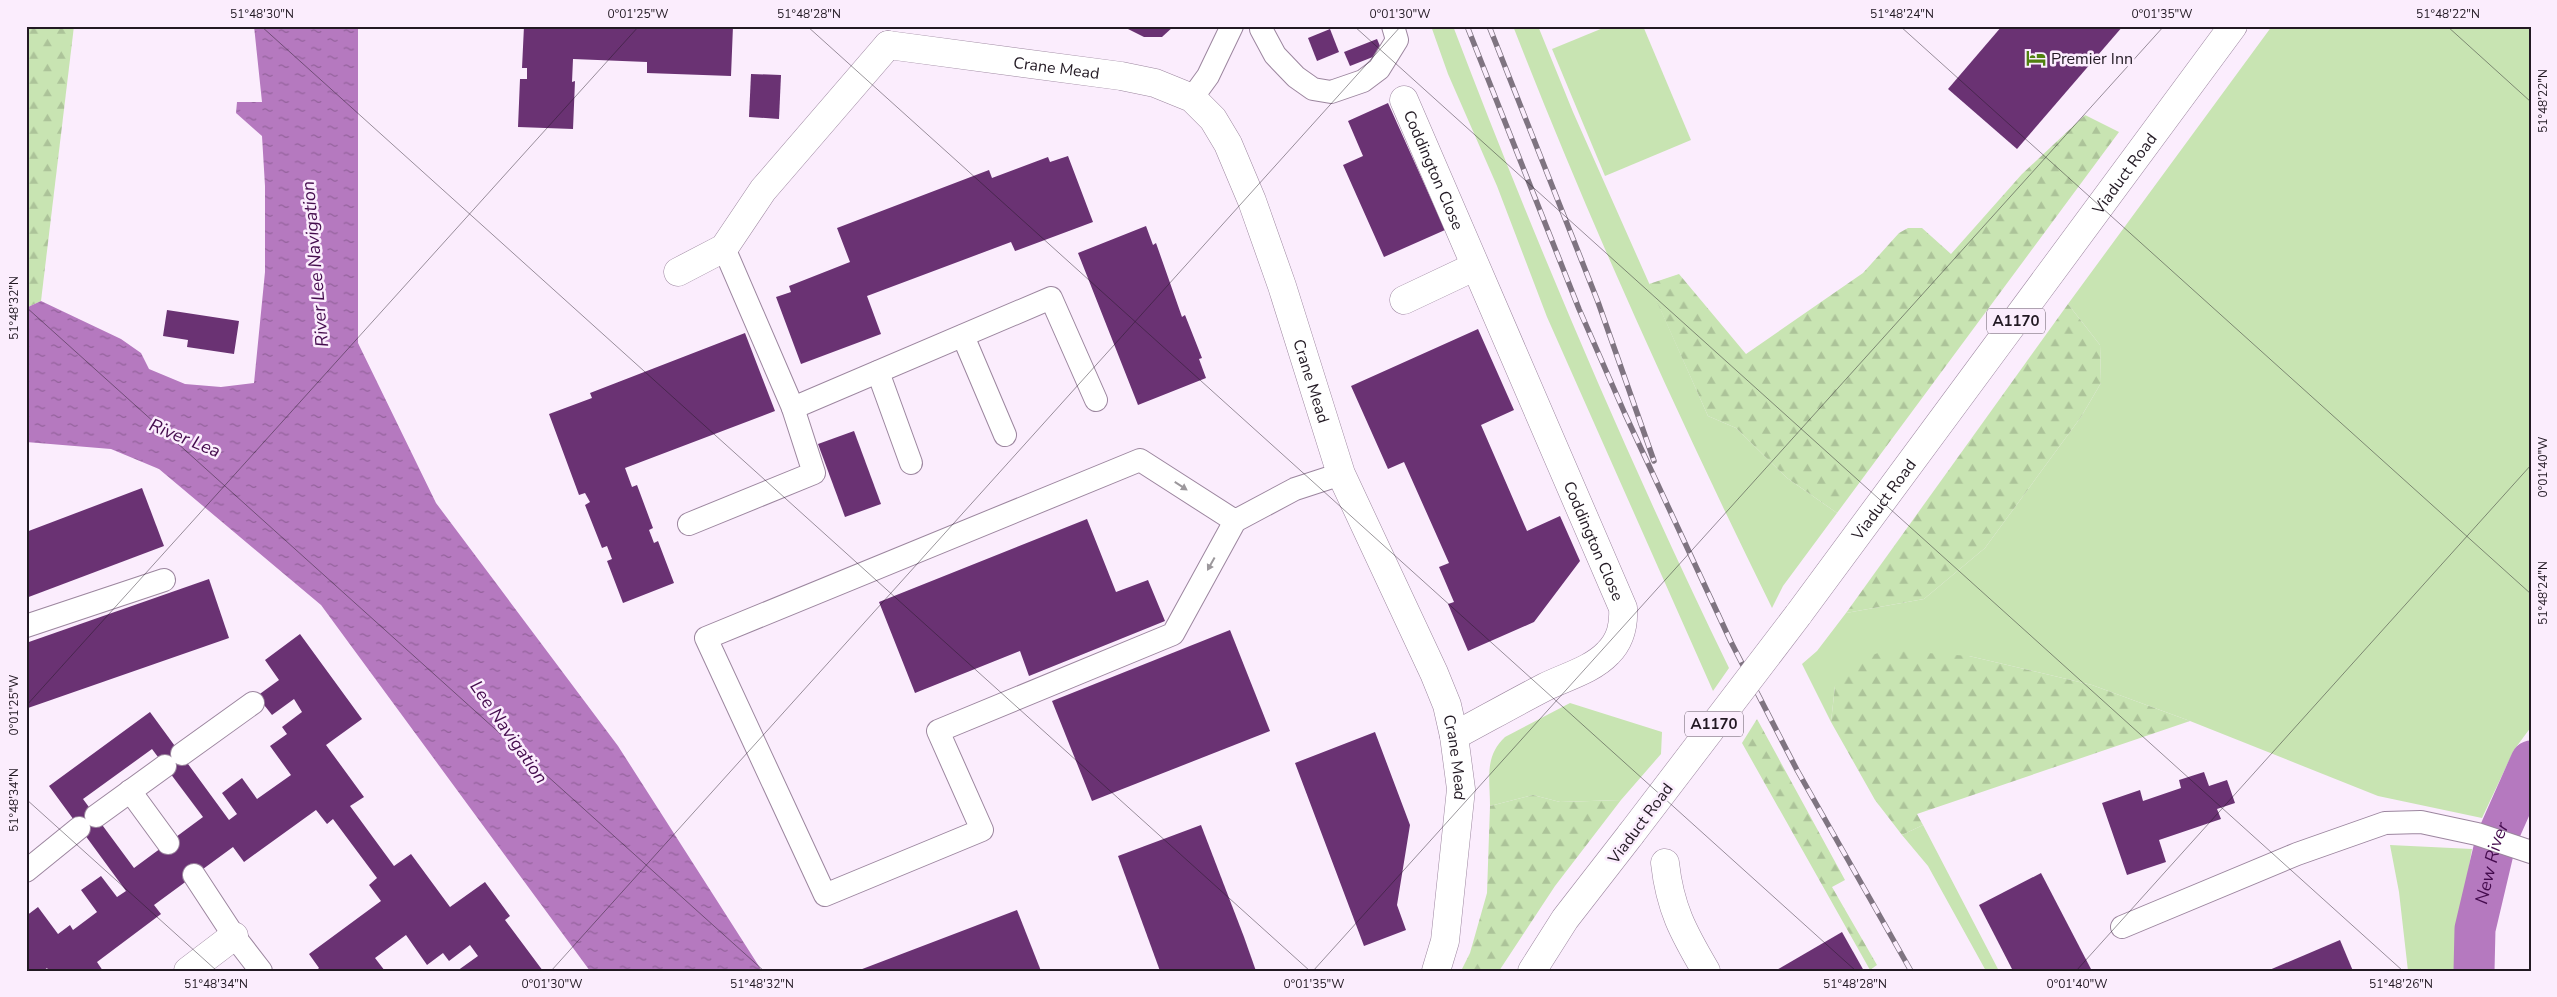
<svg xmlns="http://www.w3.org/2000/svg" width="2557" height="997" font-family="'Nunito Sans',sans-serif">
  <style>
    .grass { fill: #c8e4b2 }
    .forest { fill: url(#forest-firs) }
    .water { fill: url(#water-ripples) }
    .lines { fill: none; stroke-linecap: round; stroke-linejoin: round }
    .canal { stroke: #b579bf; stroke-width: 41 }
    .building { fill: #6a3273; fill-rule: evenodd }
    .service-casing { stroke: #9c869f; stroke-width: 24 }
    .minor-casing { stroke: #9c869f; stroke-width: 29 }
    .primary-casing { stroke: #9c869f; stroke-width: 29 }
    .service { stroke: #fff; stroke-width: 22 }
    .minor { stroke: #fff; stroke-width: 28 }
    .primary { stroke: #fff; stroke-width: 28 }
    .rail-casing { stroke: #7f7481; stroke-width: 5.5 }
    .rail { stroke: #fbedfd; stroke-width: 4; stroke-dasharray: 11; stroke-linecap: butt }
    .primary-bridge-casing { stroke: #9c869f; stroke-width: 29; stroke-linecap: butt }
    .primary-bridge { stroke: #fff; stroke-width: 28 }
    .oneway { fill: #9c989c }
    .ticks { fill: none; stroke: #221923; stroke-width: 1; stroke-opacity: 0.45 }
    .labels { text-anchor: middle; stroke-width: 5; stroke-linejoin: round; paint-order: stroke }
    .shield { fill: #fbedfd; stroke: #635964; stroke-width: 1 }
    .shield-label { font-size: 15px; font-weight: bold; fill: #221923 }
    .poi-label { font-size: 16px; fill: #221923; stroke: #fbedfd; text-anchor: start }
    .street-label { font-size: 16px; fill: #221923; stroke: #fbedfd }
    .water-label { font-size: 18px; font-style: italic; fill: #440b4d; stroke: #fbedfd }
    .neatline { fill: none; stroke: #221923; stroke-width: 2 }
    .ticks-label { font-size: 12px; text-anchor: middle; fill: #221923 }
  </style>
  <defs>
    <pattern id="forest-firs" width="22" height="20" patternUnits="userSpaceOnUse" patternTransform="scale(1.25)"><rect width="22" height="20" fill="#c8e4b2"/><path d="M5 1l3.5 6h-7zM16 11l3.5 6h-7z" fill="#acc399"/></pattern>
    <pattern id="water-ripples" width="26" height="14" patternUnits="userSpaceOnUse" patternTransform="scale(1.25)"><rect width="26" height="14" fill="#b579bf"/><path d="M2 4q2-2 4 0t4 0M15 11q2-2 4 0t4 0" fill="none" stroke="#93629b"/></pattern>
  </defs>
  <rect width="100%" height="100%" fill="#fbedfd"/>
  <g class="grass">
    <path d="M 1431,26 L 1453,26 C 1536,244 1627,458 1729,668 L 1713,691 L 1547,317 L 1497,186 L 1448,74 Z"/>
    <path d="M 1513,26 L 1538,26 L 1573,112 L 1708,416 L 1736,428 L 1787,478 L 1837,513 L 1783,586 L 1772,608 C 1678,417 1590,224 1513,26 Z"/>
    <polygon points="1608,26 1643,26 1691,140 1605,176 1552,49"/>
    <polygon points="2272,26 2531,26 2531,727 2514,750 2482,818 2378,796 2190,721 2092,685 1969,656 1835,686 1831,722 1802,664 1817,651 1846,613 1924,599 1985,548 2081,417 2101,383 2100,345 2068,304"/>
    <path d="M 1570,703 L 1662,732 L 1661,754 L 1621,800 L 1560,802 L 1533,795 L 1490,806 C 1490,778 1484,757 1505,737 Z"/>
    <polygon points="1923,825 1999,971 1986,971 1928,866 1902,835"/>
    <polygon points="2390,845 2472,849 2459,926 2456,971 2408,971 2399,892"/>
  </g>
  <g class="forest">
    <polygon points="26,26 74,26 41,301 26,308"/>
    <polygon points="2085,115 2119,132 1837,513 1787,478 1736,428 1708,416 1649,284 1679,274 1746,354 1863,273 1899,233 1908,228 1922,228 1951,254 2022,174"/>
    <polygon points="2068,304 2100,345 2101,383 2081,417 1985,548 1924,599 1846,613"/>
    <polygon points="1886,650 1969,656 2092,685 2190,721 1917,814 1923,825 1902,835 1875,800 1831,722 1835,686 1848,664"/>
    <polygon points="1757,719 1845,880 1832,887 1877,965 1870,970 1742,743"/>
    <polygon points="1533,795 1560,802 1621,800 1555,886 1499,971 1461,971 1470,953 1487,893 1490,806"/>
  </g>
  <polygon class="water" points="254,26 358,26 358,343 436,503 618,746 762,971 590,971 321,605 159,469 111,449 26,442 26,308 41,301 121,339 141,353 149,369 185,384 221,387 254,383 265,272 265,186 262,136 236,113 237,102 262,102"/>
  <g class="lines">
    <path class="canal" id="s1" d="M 2474,971 L 2475,929 L 2496,840 L 2531,761"/>
  </g>
  <g class="building">
    <polygon points="524,26 733,26 731,76 647,73 647,62 573,59 572,82 575,81 573,129 518,127 520,79 527,79 527,68 522,68"/>
    <polygon points="1122,26 1174,26 1162,37 1144,37"/>
    <polygon points="2002,26 2123,26 2017,149 1948,89"/>
    <polygon points="1330,29 1339,52 1317,61 1308,38"/>
    <polygon points="1377,39 1383,53 1350,66 1344,52"/>
    <polygon points="751,74 781,75 779,119 749,117"/>
    <polygon points="1388,103 1445,230 1384,257 1343,165 1363,156 1348,121"/>
    <polygon points="1068,156 1093,222 1015,251 1011,242 867,296 881,334 801,364 776,297 791,292 789,286 850,262 837,228 989,170 992,178 1048,157 1050,162"/>
    <polygon points="1146,226 1153,245 1156,243 1182,317 1185,315 1202,358 1199,359 1206,378 1138,405 1078,253"/>
    <polygon points="167,310 239,321 234,354 187,347 188,340 163,336"/>
    <polygon points="1478,329 1514,410 1481,425 1527,531 1560,516 1580,561 1534,622 1468,651 1448,604 1454,602 1439,567 1449,563 1404,462 1388,469 1351,386"/>
    <polygon points="745,333 775,411 625,468 632,487 637,485 653,528 649,530 654,543 658,541 674,583 623,603 607,561 612,559 607,546 602,548 585,505 590,502 585,493 579,495 549,414 592,398 590,393"/>
    <polygon points="854,431 881,504 845,517 818,444"/>
    <polygon points="142,488 164,546 26,598 26,532"/>
    <polygon points="1087,519 1116,592 1148,580 1165,621 1029,676 1020,651 915,693 879,602"/>
    <polygon points="209,579 229,638 28,708 26,643"/>
    <polygon points="1230,630 1270,731 1092,801 1052,701"/>
    <path d="M 300,634 L 362,719 L 326,745 L 364,797 L 350,806 L 394,866 L 411,854 L 450,907 L 485,882 L 510,916 L 505,920 L 543,971 L 457,971 L 478,956 L 470,945 L 449,961 L 443,953 L 427,965 L 406,935 L 375,958 L 385,971 L 316,971 L 319,968 L 309,954 L 381,901 L 369,885 L 377,878 L 333,819 L 327,824 L 316,810 L 244,862 L 233,847 L 154,905 L 161,914 L 97,962 L 103,971 L 49,971 L 47,968 L 43,971 L 26,971 L 26,916 L 38,907 L 58,934 L 70,925 L 73,930 L 97,912 L 81,890 L 101,876 L 117,897 L 126,891 L 49,786 L 150,712 L 229,820 L 237,814 L 222,793 L 242,778 L 257,799 L 291,775 L 270,746 L 287,734 L 282,727 L 302,712 L 294,699 L 272,715 L 257,696 L 279,680 L 265,660 ZM 152,749 L 203,817 L 134,868 L 83,799 Z"/>
    <polygon points="1375,732 1410,825 1397,905 1406,930 1364,946 1295,763"/>
    <polygon points="2204,772 2209,786 2227,780 2235,803 2217,809 2221,819 2159,840 2166,862 2127,875 2102,803 2140,790 2143,801 2181,788 2179,780"/>
    <polygon points="1201,825 1244,937 1256,971 1160,971 1118,856"/>
    <polygon points="2041,873 2092,971 2013,971 1979,905"/>
    <polygon points="1017,910 1041,971 857,971"/>
    <polygon points="1842,932 1864,971 1775,971"/>
    <polygon points="2340,940 2353,971 2267,971"/>
  </g>
  <g class="lines">
    <defs>
      <g id="service">
        <polyline points="1261,29 1275,55 1296,77 1313,89 1331,92 1363,81 1379,69 1397,40 1393,26"/>
        <polyline points="1192,98 1208,76 1232,26"/>
        <polyline points="724,248 793,408 1051,298 1096,400"/>
        <polyline points="963,336 1005,435"/>
        <polyline points="878,372 911,463"/>
        <polyline points="1235,521 1140,460 706,638 825,895 982,830 938,731 1173,634 1235,521 1295,489 1341,474"/>
        <polyline points="689,524 814,473 793,408"/>
        <polyline points="26,626 164,580"/>
        <polyline points="182,754 253,703"/>
        <polyline points="130,791 168,843"/>
        <polyline points="96,816 165,766"/>
        <polyline points="26,871 79,828"/>
        <polyline points="194,875 234,936 261,971"/>
        <polyline points="2122,927 2297,854 2385,823 2421,822 2477,834 2531,852"/>
      </g>
      <g id="minor">
        <path id="s2" d="M 888,45 L 1121,76 L 1155,83 L 1192,98 L 1213,119 L 1228,144 L 1252,201 L 1282,286 L 1341,474 L 1434,673 L 1447,705 L 1454,736 L 1461,789 L 1445,941 L 1436,971"/>
        <path id="s3" d="M 1404,100 L 1623,608 C 1624,625 1621,640 1608,653 C 1592,670 1565,677 1545,687 C 1514,703 1484,720 1454,736"/>
        <polyline points="678,272 724,248 763,190 888,45"/>
        <polyline points="1404,300 1474,267"/>
        <path d="M 1665,863 C 1670,908 1683,932 1706,971"/>
        <polyline points="188,971 234,936"/>
      </g>
      <g id="primary">
        <path id="s4" d="M 1798,615 L 2233,26"/>
        <polyline points="1532,971 1565,919 1631,834"/>
      </g>
    </defs>
    <use href="#service" class="service-casing"/>
    <use href="#minor" class="minor-casing"/>
    <use href="#primary" class="primary-casing"/>
    <use href="#service" class="service"/>
    <use href="#minor" class="minor"/>
    <use href="#primary" class="primary"/>
    <defs>
      <g id="rail">
        <polyline points="1467,26 1579,309 1625,414 1731,642 1797,770 1911,971"/>
        <polyline points="1489,26 1598,302 1654,461"/>
      </g>
    </defs>
    <use href="#rail" class="rail-casing"/>
    <use href="#rail" class="rail"/>
    <defs>
      <polyline id="primary-bridge" points="1631,834 1798,615"/>
    </defs>
    <use href="#primary-bridge" class="primary-bridge-casing"/>
    <use href="#primary-bridge" class="primary-bridge"/>
  </g>
  <defs><path id="oneway-solid" d="M-6-.8H1V-3.2L6.5 0L1 3.2V.8H-6Z" transform="scale(1.25)"/></defs>
  <g class="oneway">
    <use href="#oneway-solid" transform="translate(1181 486) rotate(33)"/>
    <use href="#oneway-solid" transform="translate(1211 564) rotate(119)"/>
  </g>
  <path class="ticks" d="M 261,26 L 1310,971M 807,26 L 1856,971M 1354,26 L 2403,971M 1900,26 L 2531,594M 2447,26 L 2531,102M 26,307 L 764,971M 26,706 L 639,26M 26,799 L 217,971M 551,971 L 1401,26M 1313,971 L 2164,26M 2076,971 L 2531,465"/>
  <defs>
    <symbol id="hotel-bare" viewBox="-9 -9 18 18"><path d="M-6-4.5h1.5V1H6V5H4.5V3h-9V5H-6ZM-4 0a1.8 1.8 0 1 1 3.6 0ZM.5 0V-2.5h3Q6-2.5 6 0Z" fill="#50800f" stroke="#fbedfd" stroke-width="2.5" paint-order="stroke"/></symbol>
  </defs>
  <g fill-rule="evenodd">
    <use href="#hotel-bare" x="2022" y="44" width="28" height="28"/>
  </g>
  <g class="labels">
    <g class="shield">
      <rect x="1987" y="308.5" width="58" height="25" rx="4"/>
      <rect x="1685" y="711.5" width="58" height="25" rx="4"/>
    </g>
    <g class="shield-label">
      <text x="2016" y="326">A1170</text>
      <text x="1714" y="729">A1170</text>
    </g>
    <g class="poi-label">
      <text x="2051" y="64">Premier Inn</text>
    </g>
    <g class="street-label">
      <text dy="6" stroke="none"><textPath href="#s2" startOffset="170">Crane Mead</textPath></text>
      <text dy="6" stroke="none"><textPath href="#s3" startOffset="76">Coddington Close</textPath></text>
      <text dy="6" stroke="none"><textPath href="#s4" startOffset="549">Viaduct Road</textPath></text>
      <text dy="6" stroke="none"><textPath href="#s2" startOffset="620">Crane Mead</textPath></text>
      <text dy="6" stroke="none"><textPath href="#s4" startOffset="144">Viaduct Road</textPath></text>
      <text dy="6" stroke="none"><textPath href="#s3" startOffset="480">Coddington Close</textPath></text>
      <text dy="6" stroke="none"><textPath href="#s2" startOffset="1025">Crane Mead</textPath></text>
      <text transform="translate(1640 823) rotate(-53)" y="6">Viaduct Road</text>
    </g>
    <g class="water-label">
      <text transform="translate(315 264) rotate(-95)" y="6">River Lee Navigation</text>
      <text transform="translate(185 438) rotate(22)" y="6">River Lea</text>
      <text transform="translate(509 732) rotate(55)" y="6">Lee Navigation</text>
      <text dy="6" stroke="none"><textPath href="#s1" startOffset="110">New River</textPath></text>
    </g>
  </g>
  <rect width="2557" height="997" fill="none" stroke="#fbedfd" stroke-width="55"/>
  <rect x="28" y="28" width="2502" height="942" class="neatline"/>
  <g class="ticks-label">
    <text x="262" y="18">51°48'30"N</text>
    <text x="638" y="18">0°01'25"W</text>
    <text x="809" y="18">51°48'28"N</text>
    <text x="1400" y="18">0°01'30"W</text>
    <text x="1902" y="18">51°48'24"N</text>
    <text x="2162" y="18">0°01'35"W</text>
    <text x="2448" y="18">51°48'22"N</text>
    <text transform="translate(2543 101) rotate(-90)" y="4">51°48'22"N</text>
    <text transform="translate(14 308) rotate(-90)" y="4">51°48'32"N</text>
    <text transform="translate(2543 467) rotate(-90)" y="4">0°01'40"W</text>
    <text transform="translate(2543 593) rotate(-90)" y="4">51°48'24"N</text>
    <text transform="translate(14 705) rotate(-90)" y="4">0°01'25"W</text>
    <text transform="translate(14 800) rotate(-90)" y="4">51°48'34"N</text>
    <text x="216" y="988">51°48'34"N</text>
    <text x="552" y="988">0°01'30"W</text>
    <text x="762" y="988">51°48'32"N</text>
    <text x="1314" y="988">0°01'35"W</text>
    <text x="1855" y="988">51°48'28"N</text>
    <text x="2077" y="988">0°01'40"W</text>
    <text x="2401" y="988">51°48'26"N</text>
  </g>
</svg>
